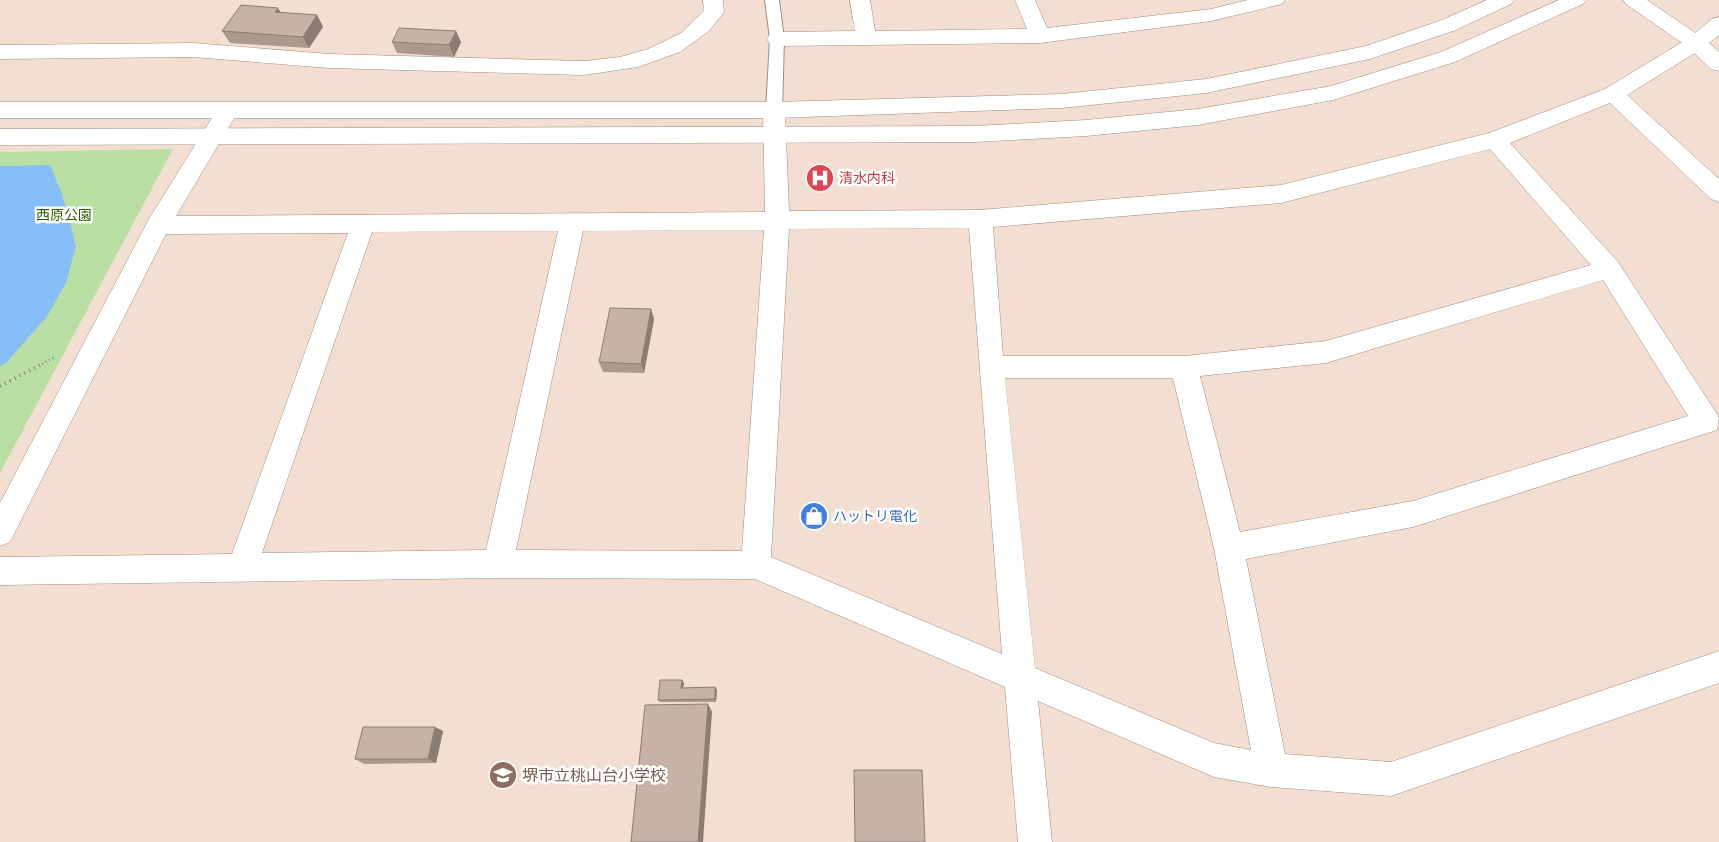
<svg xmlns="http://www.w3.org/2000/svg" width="1719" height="842" font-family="Poppins,'Noto Sans JP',sans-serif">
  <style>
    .green { fill: #badfa5 }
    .water { fill: #87bef9 }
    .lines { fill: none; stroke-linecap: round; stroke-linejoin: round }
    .lane-casing { stroke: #9f8d80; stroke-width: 2 }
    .street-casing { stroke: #9f8d80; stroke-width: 1 }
    .secondary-casing { stroke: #9f8d80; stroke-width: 1 }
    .path-far1 { stroke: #8a7c73; stroke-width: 2.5; stroke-dasharray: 1 3; stroke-linecap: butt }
    .path { stroke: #8a7c73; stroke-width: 4; stroke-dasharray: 1 4.5; stroke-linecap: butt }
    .lane { fill: #fff; fill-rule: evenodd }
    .street { fill: #fff; fill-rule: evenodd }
    .secondary { fill: #fff; fill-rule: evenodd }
    .wall { fill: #aa9a8e }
    .shaded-wall { fill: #8b7d74 }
    .building { fill: #c6b3a5; stroke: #8b7d74 }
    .labels { text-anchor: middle; stroke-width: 5; stroke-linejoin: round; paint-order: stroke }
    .health-label { font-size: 14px; fill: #be3a42; stroke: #fff; text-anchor: start }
    .park-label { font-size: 14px; fill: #326000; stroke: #fff }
    .shop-label { font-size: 14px; fill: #366cbe; stroke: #fff; text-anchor: start }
    .near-education-label { font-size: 16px; fill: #785e54; stroke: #fff; text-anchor: start }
  </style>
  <rect width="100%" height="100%" fill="#f3dfd1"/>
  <polygon class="green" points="173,149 0,473 0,152"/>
  <polygon class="water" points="50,165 62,194 76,246 66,283 46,318 6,363 0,366 0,166"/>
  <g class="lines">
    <defs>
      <polygon id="lane" points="765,0 779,0 784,39 782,110 779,114 769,114 766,110 770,39"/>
      <g id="street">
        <polygon points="703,0 723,0 724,12 709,31 680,52 638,67 584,75 329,68 193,57 0,59 0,45 193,43 329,54 584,61 620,57 648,49 681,33 704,11"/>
        <polygon points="850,0 870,0 875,31 1027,29 1015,0 1035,0 1047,28 1211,9 1248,0 1285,0 1282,4 1211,21 1040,43 777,46 770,44 767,39 770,34 777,32 855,31"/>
        <path d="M 1719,17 L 1719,35 L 1703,48 L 1627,95 L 1719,179 L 1719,202 L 1711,199 L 1610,103 L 1510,143 L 1618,262 L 1717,414 L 1719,418 L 1717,430 L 1413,527 L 1246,559 L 1285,754 L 1391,762 L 1719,651 L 1719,683 L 1391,796 L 1271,787 L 1214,777 L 1038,701 L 1052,842 L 1018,842 L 1005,687 L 755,579 L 498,578 L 0,585 L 0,557 L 232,554 L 348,233 L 166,234 L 10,542 L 0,546 L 0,503 L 149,219 L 220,105 L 228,102 L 236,105 L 239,110 L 176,216 L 765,212 L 763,110 L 766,105 L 774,102 L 782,105 L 785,110 L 789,211 L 980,210 L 1281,185 L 1489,133 L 1605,89 L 1689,38 L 1712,19 ZM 1490,149 L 1591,265 L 1326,341 L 1184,356 L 1003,356 L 993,227 L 1281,203 ZM 969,228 L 1002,654 L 771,557 L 789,229 ZM 764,230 L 742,551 L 516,550 L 583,231 ZM 558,231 L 486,550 L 262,553 L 372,232 ZM 1603,280 L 1688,416 L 1413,501 L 1240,532 L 1200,376 L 1326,363 ZM 1005,378 L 1173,378 L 1214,548 L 1251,750 L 1214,743 L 1035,668 Z"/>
      </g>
      <g id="secondary">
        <polygon points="1487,0 1514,0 1511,4 1456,30 1370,59 1206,93 1062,108 774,118 0,118 0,102 774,102 1062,94 1206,79 1366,46 1442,20"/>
        <polygon points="1559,0 1586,0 1583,4 1455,62 1333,100 1198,125 1086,136 975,142 0,145 0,129 975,126 1086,120 1198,109 1331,86 1441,52"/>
        <polygon points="1623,0 1647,0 1703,38 1719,52 1719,71 1711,69 1689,48 1626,4"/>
      </g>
    </defs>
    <use href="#lane" class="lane-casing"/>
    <use href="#street" class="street-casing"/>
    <use href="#secondary" class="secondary-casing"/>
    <polyline class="path-far1" points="42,364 55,357"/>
    <polyline class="path" points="0,386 44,363"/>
    <use href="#lane" class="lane"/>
    <use href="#street" class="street"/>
    <use href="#secondary" class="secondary"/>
  </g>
  <g class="wall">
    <polygon points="281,13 317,15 323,27 309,48 230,43 222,31"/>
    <polygon points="392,42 461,42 454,57 397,53"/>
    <polygon points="651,309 654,319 644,373 603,372 599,362"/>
    <polygon points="682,680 684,683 683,688 715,687 717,690 716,702 660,702 658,700"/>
    <polygon points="435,727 443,731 436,763 364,764 355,759"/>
  </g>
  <g class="shaded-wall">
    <polygon points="278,8 285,19 275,12"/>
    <polygon points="317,15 323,27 309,48 303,37"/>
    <polygon points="456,31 461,42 454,57 449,45"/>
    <polygon points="651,309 654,319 644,373 641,364"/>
    <polygon points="682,680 684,683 683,691 681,688"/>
    <polygon points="715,687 717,690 716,702 715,699"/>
    <polygon points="708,704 712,712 703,842 698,842"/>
    <polygon points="435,727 443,731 436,763 428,759"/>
  </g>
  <g class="building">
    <polygon points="241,5 278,8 275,12 317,15 303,37 222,31"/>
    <polygon points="399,28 456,31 449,45 392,42"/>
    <polygon points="610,308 651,309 641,364 599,362"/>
    <polygon points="660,680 682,680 681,688 715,687 715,699 658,700"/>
    <polygon points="708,704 698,842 631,842 645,705"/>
    <polygon points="363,727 435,727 428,759 355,759"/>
    <polygon points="854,770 922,770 925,842 855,842"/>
  </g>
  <defs>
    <symbol id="hospital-disc" viewBox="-11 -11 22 22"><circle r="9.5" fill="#e0444e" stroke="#fff"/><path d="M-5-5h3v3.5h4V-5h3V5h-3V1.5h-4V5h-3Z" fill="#fff"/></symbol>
    <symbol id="shop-disc" viewBox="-11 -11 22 22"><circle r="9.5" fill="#3f7fe0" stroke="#fff"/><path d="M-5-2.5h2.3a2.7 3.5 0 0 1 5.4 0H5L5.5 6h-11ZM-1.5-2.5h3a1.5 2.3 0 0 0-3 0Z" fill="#fff"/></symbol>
    <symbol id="school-disc" viewBox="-11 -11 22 22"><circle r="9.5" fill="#8d6e63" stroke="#fff"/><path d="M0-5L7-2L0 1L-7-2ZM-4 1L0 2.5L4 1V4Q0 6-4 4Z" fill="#fff"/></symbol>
  </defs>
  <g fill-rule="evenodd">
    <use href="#hospital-disc" x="804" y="162" width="32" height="32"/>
    <use href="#shop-disc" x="798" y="500" width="32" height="32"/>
    <use href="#school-disc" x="487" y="759" width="32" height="32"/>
  </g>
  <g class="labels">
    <g class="health-label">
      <text x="839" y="183">清水内科</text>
    </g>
    <g class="park-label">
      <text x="64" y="220">西原公園</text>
    </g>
    <g class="shop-label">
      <text x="833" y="521">ハットリ電化</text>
    </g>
    <g class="near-education-label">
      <text x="522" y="781">堺市立桃山台小学校</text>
    </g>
  </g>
</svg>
